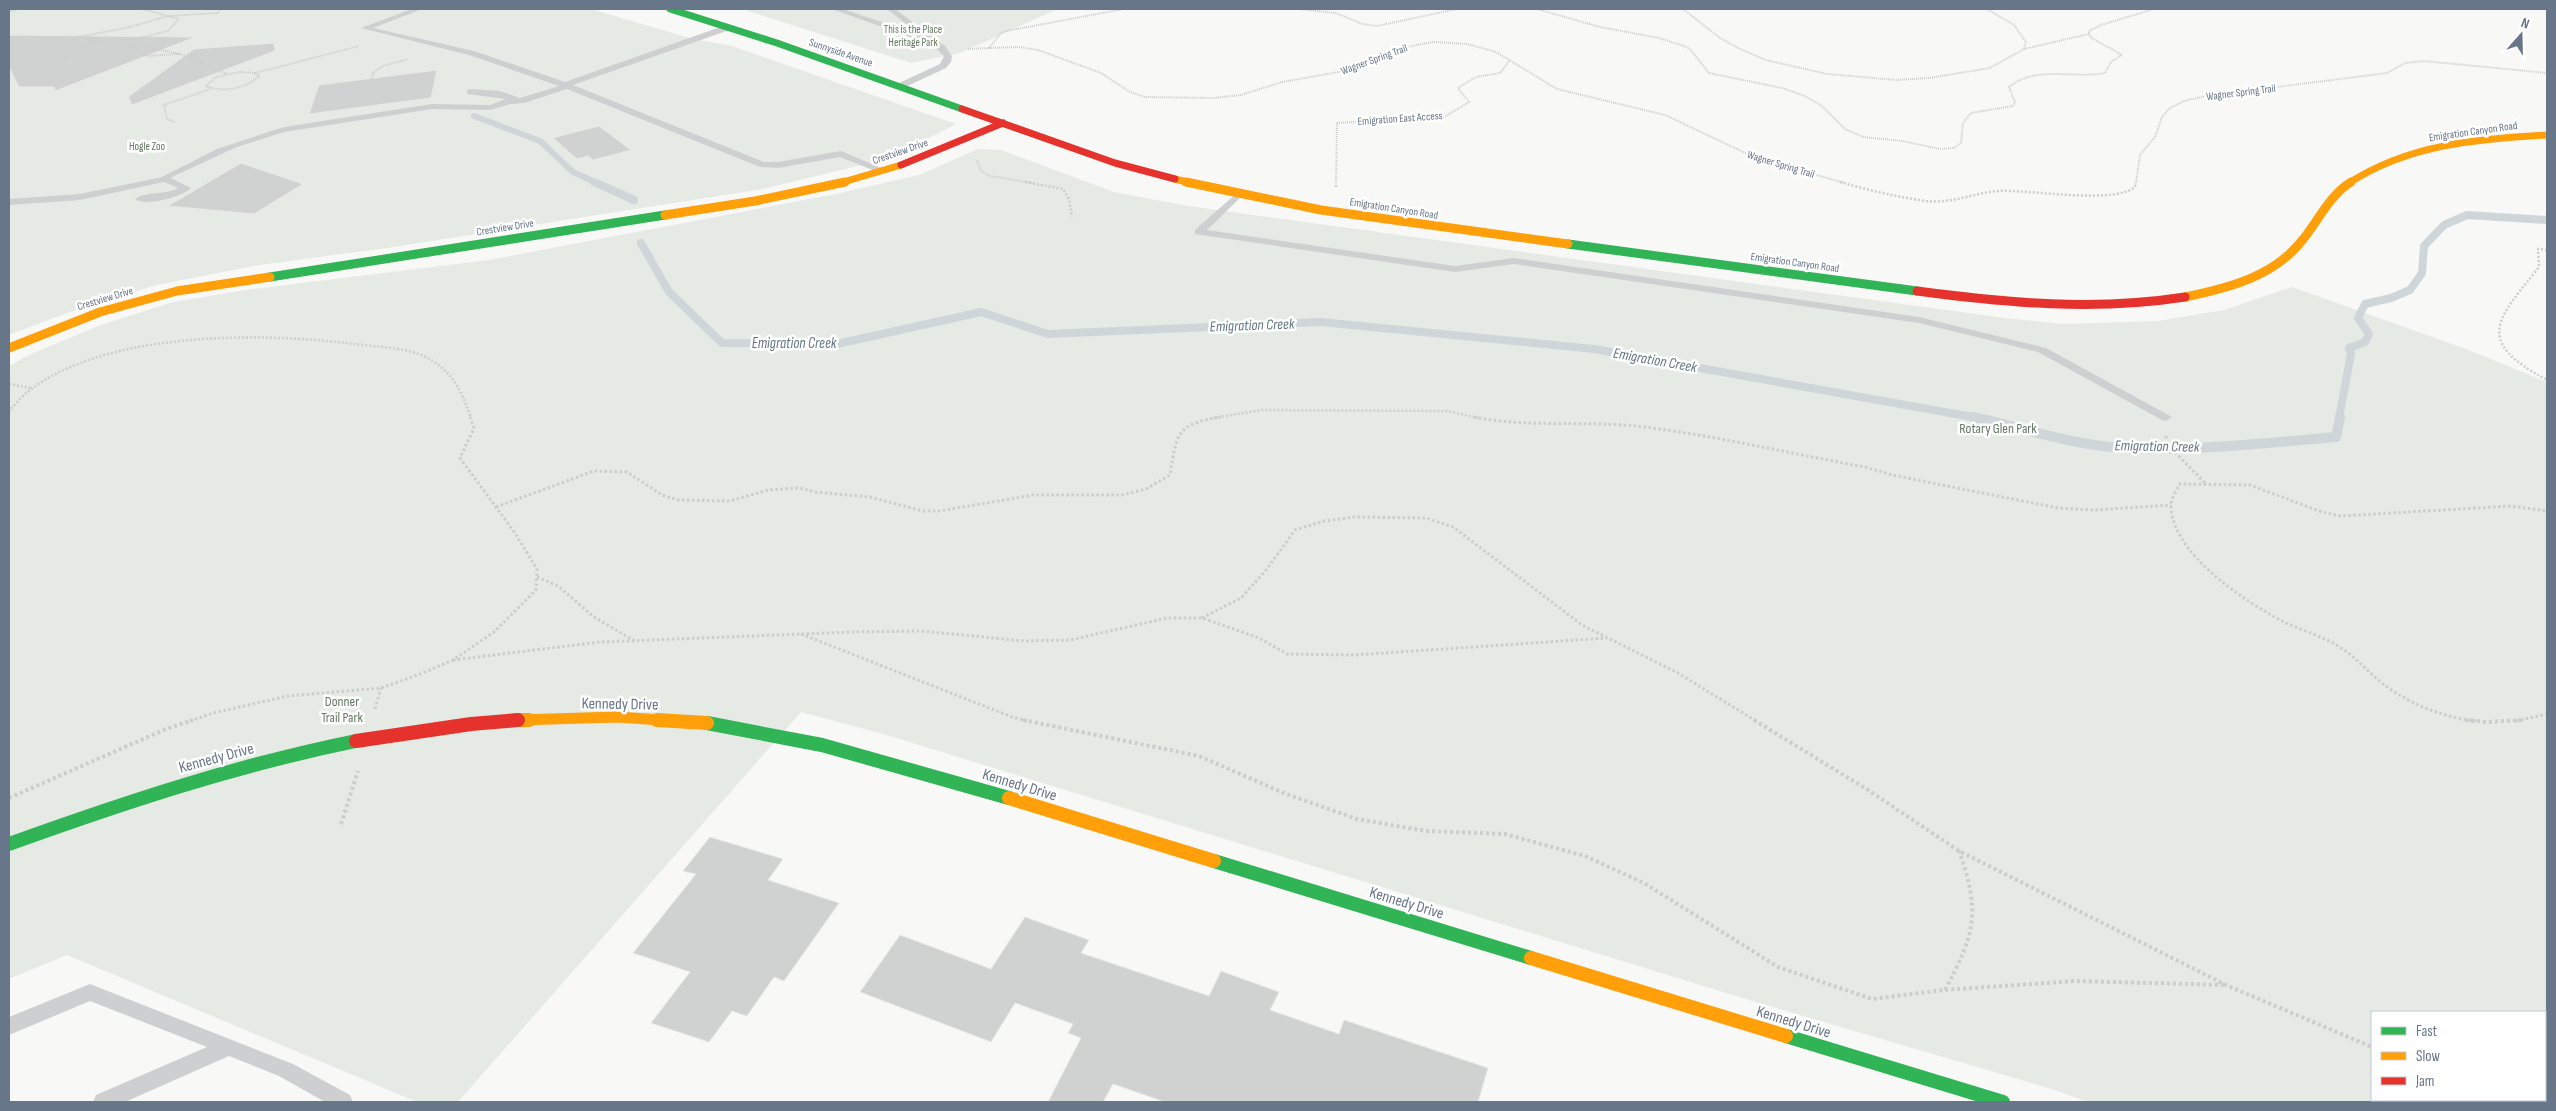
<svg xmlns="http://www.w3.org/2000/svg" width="2556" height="1111" font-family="'Sofia Sans Condensed',sans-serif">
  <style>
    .green { fill: #e6eae4; fill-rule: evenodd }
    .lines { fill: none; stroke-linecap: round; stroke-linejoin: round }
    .stream-far2 { stroke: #cfd6da; stroke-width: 6 }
    .stream-far1 { stroke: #cfd6da; stroke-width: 8 }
    .stream { stroke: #cfd6da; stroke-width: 10 }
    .building { fill: #d0d2d2; stroke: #e8e8e6 }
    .path-far3 { stroke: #cccdcd; stroke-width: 2; stroke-dasharray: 1 1; stroke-linecap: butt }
    .path-far2 { stroke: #cccdcd; stroke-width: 2.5; stroke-dasharray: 2 2; stroke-linecap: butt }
    .path-far1 { stroke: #cccdcd; stroke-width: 3; stroke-dasharray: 2.5 2.5; stroke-linecap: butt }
    .path { stroke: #cccdcd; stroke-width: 4; stroke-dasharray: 3 3; stroke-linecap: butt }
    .lane { fill: #cecfd0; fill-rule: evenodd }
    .fast-far2 { stroke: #30b455; stroke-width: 7 }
    .fast-far1 { stroke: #30b455; stroke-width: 9 }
    .fast { stroke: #30b455; stroke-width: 14 }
    .slow-far3 { stroke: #ff9f0a; stroke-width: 7 }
    .slow-far2 { stroke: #ff9f0a; stroke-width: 9 }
    .slow-far1 { stroke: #ff9f0a; stroke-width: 11 }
    .slow { stroke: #ff9f0a; stroke-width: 14 }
    .jam-far3 { stroke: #e5322d; stroke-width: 7 }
    .jam-far2 { stroke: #e5322d; stroke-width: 9 }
    .jam-far1 { stroke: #e5322d; stroke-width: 11 }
    .jam { stroke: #e5322d; stroke-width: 14 }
    .labels { text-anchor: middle; stroke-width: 5; stroke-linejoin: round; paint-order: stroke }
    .far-park-label { font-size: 11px; fill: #647a62; stroke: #fff }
    .far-street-label { font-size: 11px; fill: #677688; stroke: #fff }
    .park-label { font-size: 14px; fill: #647a62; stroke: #fff }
    .water-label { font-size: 15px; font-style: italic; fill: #637783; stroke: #fff }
    .near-street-label { font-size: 16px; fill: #677688; stroke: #fff }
  </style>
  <rect width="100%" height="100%" fill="#f8f8f7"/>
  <g class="green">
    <polygon points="9,9 591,9 693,39 732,46 956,124 890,158 763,189 387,248 259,265 157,285 83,307 9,335"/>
    <polygon points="742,9 1058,9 960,53 911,63"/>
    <path d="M 978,149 L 1001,150 L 1114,192 L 1188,206 L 2005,318 L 2065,324 L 2157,321 L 2224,310 L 2292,287 L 2466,349 L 2547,382 L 2547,1102 L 2088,1102 L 2055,1090 L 1749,1000 L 880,733 L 801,712 L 458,1102 L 417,1102 L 67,955 L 9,979 L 9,366 L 31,354 L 98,326 L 173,302 L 245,290 L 489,260 L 836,194 L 919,175 ZM 2372,1012 L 2545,1012 L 2545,1100 L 2372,1100 Z"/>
  </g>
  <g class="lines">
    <polyline class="stream-far2" points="474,116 540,141 573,172 597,183"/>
    <g class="stream-far1">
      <polyline points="594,182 634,200"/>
      <polyline points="641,243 669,292 722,343 837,344 981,312 1048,334 1321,322 1594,349 1978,418"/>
      <polyline points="2339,418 2351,354 2349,348 2365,342 2369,334 2358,318 2365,304 2391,298 2410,290 2422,273 2424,246 2444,225 2467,215 2547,220"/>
    </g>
    <path class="stream" d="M 1973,417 C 2023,428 2075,446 2126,448 C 2196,451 2266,443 2336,437 L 2340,417"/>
  </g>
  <g class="building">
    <polygon points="9,35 193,37 193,38 55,91 54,87 19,87 9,67"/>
    <polygon points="274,43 275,51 132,105 128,97 194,49"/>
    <polygon points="437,70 431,98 309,114 319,85"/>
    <polygon points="599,126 631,150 593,160 588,156 577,159 553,138"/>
    <polygon points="241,163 303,184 254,214 168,206"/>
    <polygon points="710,837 783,859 768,880 839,903 784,981 774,977 747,1016 732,1011 709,1042 651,1023 690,972 633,953 696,874 683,871"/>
    <polygon points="1025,917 1089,940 1081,953 1209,996 1221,971 1279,992 1270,1010 1339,1034 1344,1020 1488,1068 1478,1102 1165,1102 1113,1084 1103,1102 1048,1102 1081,1038 1068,1033 1073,1024 1015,1003 991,1042 860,992 900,935 991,969"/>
  </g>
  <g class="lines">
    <g class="path-far3">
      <polyline points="1297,9 1336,13 1362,24 1377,26 1457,9"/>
      <path d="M 1537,9 L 1600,27 L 1659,38 L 1684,46 L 1690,49 L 1709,73 L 1782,88 L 1805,96 L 1822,106 L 1845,129 L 1863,137 L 1902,141 L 1940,149 L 1954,148 L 1961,143 L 1963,123 L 1971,113 L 2013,106 L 2015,102 L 2009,87 C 2036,65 2073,79 2105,73 L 2111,62 L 2122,55 L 2090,37 L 2089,31 L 2101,25 L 2154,9"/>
      <polyline points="1683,9 1720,38 1740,49 1766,60 1827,74 1897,80 1929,78 1990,68 2024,49 2026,42 2014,25 1987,9"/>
      <polyline points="9,12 18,9"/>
      <polyline points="79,37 130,27 168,16 218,13 219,10"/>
      <polygon points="136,39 152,48 180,54 148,56 130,47 134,45"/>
      <polyline points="989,48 1019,47 1038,50 1101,73 1130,92 1145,97 1213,98 1241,95 1282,82 1350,70 1397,50 1416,45 1434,42 1467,44 1496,52 1557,89 1665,115 1756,158 1845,183"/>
      <polyline points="968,49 989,48 1001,33 1006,31 1124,9"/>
      <polyline points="2024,49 2089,34"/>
      <polyline points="180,54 227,74"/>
      <polyline points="98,59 130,47"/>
      <polyline points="63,60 88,43 136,39 168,31 179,19 142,9"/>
      <path d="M 240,72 L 255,73 L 259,76 C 246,89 223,93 206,86 L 216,77 Z"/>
      <polyline points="255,73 359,46"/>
      <polyline points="372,79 373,73 383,66 408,59"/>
      <polyline points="175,122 167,119 164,105 211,89"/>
      <polyline points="977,160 981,171 990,176 1033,183"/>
      <polyline points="1336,183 1337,123 1446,116 1469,102 1458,88 1476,77 1500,73 1510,60"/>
      <polyline points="2136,183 2140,155 2155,137 2162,117 2170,108 2184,101 2206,96 2387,73 2405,63 2424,61 2547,73"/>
    </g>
    <g class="path-far2">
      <polyline points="1025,182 1063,189 1069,199 1072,217"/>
      <path d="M 1840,182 C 1868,190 1897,197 1926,201 C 1952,204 1973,193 1998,191 C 2029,189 2113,205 2135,187 L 2136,182"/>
      <polyline points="1336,187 1336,182"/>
      <path d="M 2547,250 L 2538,249 L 2539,267 C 2498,319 2472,340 2547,380"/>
      <polyline points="9,384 31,388"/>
      <path d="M 9,412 C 15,404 22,396 30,390 C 107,331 262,332 354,344 C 377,347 407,347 428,358 C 453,372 462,392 471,418"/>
      <polyline points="1214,418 1262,410 1447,411 1479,418"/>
    </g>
    <g class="path-far1">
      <path d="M 1474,417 C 1527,428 1588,420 1644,427 C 1718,436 1792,454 1865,467 L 1892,475 L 2058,508 L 2094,510 L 2171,505"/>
      <polyline points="2166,436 2166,443 2206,484"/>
      <path d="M 496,507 L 594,471 L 627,472 L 662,495 L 678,500 L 730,501 L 768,490 L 799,488 L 815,492 L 870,497 L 923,511 L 939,511 L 1033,495 L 1122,495 L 1146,489 L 1170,475 C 1177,434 1175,424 1221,417"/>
      <polyline points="537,577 558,586 594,617 635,641"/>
      <polyline points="1202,618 1241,598 1267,569 1295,530 1324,521 1355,517 1426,518 1453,527 1582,625 1678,673 1756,721"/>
      <polyline points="801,634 1012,717 1028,721"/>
      <polyline points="453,660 600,642 852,632 922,631 1025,641 1070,640 1167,618 1202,618 1259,638 1287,654 1354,655 1607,638"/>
      <polyline points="375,709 381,688"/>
      <polyline points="190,721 213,713 288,696 381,688 423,673 453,660 494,632 536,590 537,569 515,533 460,458 474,428 470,417"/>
      <path d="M 2476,721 C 2442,717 2409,704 2382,683 C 2367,671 2355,656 2338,646 C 2322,636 2303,631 2286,623 C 2247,603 2171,554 2171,505 C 2171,498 2177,490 2180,484 L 2250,485 L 2322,512 L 2341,516 L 2511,506 L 2547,511"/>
      <polyline points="2516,721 2547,714"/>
    </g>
    <g class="path">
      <polyline points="1023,720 1199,756 1286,794 1357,819 1426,831 1505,834 1585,856 1644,883 1778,967 1872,999 1944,990 2075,981 2226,985"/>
      <polyline points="1754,720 1868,790 1959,851 2226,985 2372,1047"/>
      <polyline points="2465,720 2487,722 2525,720"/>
      <polyline points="9,798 166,729 193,720"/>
      <polyline points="341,824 358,771"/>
      <path d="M 1945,990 C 1975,934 1981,912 1959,851"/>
      <polyline points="2545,1086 2547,1087"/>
      <polyline points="2472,1100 2476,1102"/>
    </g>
    <g class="lane">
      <path d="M 412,9 L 422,9 L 373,28 L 474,51 L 565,82 L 726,25 L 732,25 L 732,29 L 573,85 L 764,162 L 778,162 L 841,151 L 888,171 L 880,173 L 840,157 L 778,168 L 760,167 L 567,89 L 524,103 L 511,104 L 490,110 L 432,109 L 284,132 L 237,147 L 174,176 L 171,178 L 191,188 C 182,197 145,207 135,199 C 146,191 166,195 178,188 L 164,182 L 80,200 L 9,205 L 9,199 L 80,194 L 162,177 L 217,149 L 284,127 L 432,104 L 490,105 L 506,99 L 467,94 L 467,90 L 470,89 L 500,91 L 520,98 L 559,86 L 469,55 L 361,28 Z"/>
      <polygon points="832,9 843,9 920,35 887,9 895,9 945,46 952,56 951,62 946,68 903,88 897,88 897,84 940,64 944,56 923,37 916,39"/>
      <polygon points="1239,191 1244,194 1242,196 1207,230 1455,266 1514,258 1919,317 2046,348 2172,417 2166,421 2162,420 2038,352 1919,323 1514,264 1455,272 1195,234 1195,230"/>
      <polygon points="90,984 293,1064 350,1095 353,1102 325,1102 279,1076 229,1056 125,1102 93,1102 96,1095 207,1047 90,1001 9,1035 9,1017"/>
    </g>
    <polyline class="fast-far2" points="670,9 777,43 962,109"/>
    <g class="fast-far1">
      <polyline points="1568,244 1917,291"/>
      <polyline points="270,277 665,215"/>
    </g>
    <g class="fast">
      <polyline points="707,723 822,745 1009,798"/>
      <path d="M 9,844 C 123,803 237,765 356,741"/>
      <polyline points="1214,861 1531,958"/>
      <polyline points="1786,1036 2003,1102"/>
    </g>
    <g class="slow-far3">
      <polyline points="1175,179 1191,183"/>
      <polyline points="840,183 901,165"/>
      <path d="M 2349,183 C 2409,144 2477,139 2547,135"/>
    </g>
    <g class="slow-far2">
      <polyline points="1186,182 1321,210 1568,244"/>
      <polyline points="665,215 755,201 845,182"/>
      <path d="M 2185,297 C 2229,288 2276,276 2304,238 C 2319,219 2330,195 2351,182"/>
      <polyline points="9,348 100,312 177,291 270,277"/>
    </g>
    <polyline class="slow-far1" points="518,720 617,717 676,721"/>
    <g class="slow">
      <polyline points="518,720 529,720"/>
      <polyline points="657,720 707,723"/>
      <polyline points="1009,798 1214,861"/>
      <polyline points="1531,958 1786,1036"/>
    </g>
    <g class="jam-far3">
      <polyline points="962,109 1115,163 1175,179"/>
      <polyline points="901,165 1003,123"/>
    </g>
    <path class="jam-far2" d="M 1917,291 C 2007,303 2095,311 2185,297"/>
    <polyline class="jam-far1" points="507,721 518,720"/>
    <polyline class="jam" points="356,741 471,724 518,720"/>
  </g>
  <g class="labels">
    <g class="far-park-label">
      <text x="913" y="33">This is the Place<tspan x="913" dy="13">Heritage Park</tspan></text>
      <text x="147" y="150">Hogle Zoo</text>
    </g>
    <g class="far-street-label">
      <text transform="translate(841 52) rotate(19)" y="4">Sunnyside Avenue</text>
      <text transform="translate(1374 59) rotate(-20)" y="4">Wagner Spring Trail</text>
      <text transform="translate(2241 92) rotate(-7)" y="4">Wagner Spring Trail</text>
      <text transform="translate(1400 118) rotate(-4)" y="4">Emigration East Access</text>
      <text transform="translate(2473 131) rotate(-8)" y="4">Emigration Canyon Road</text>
      <text transform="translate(900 151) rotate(-19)" y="4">Crestview Drive</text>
      <text transform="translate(1781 164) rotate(17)" y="4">Wagner Spring Trail</text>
      <text transform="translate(1394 208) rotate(9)" y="4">Emigration Canyon Road</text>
      <text transform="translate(505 227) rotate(-9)" y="4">Crestview Drive</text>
      <text transform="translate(1795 262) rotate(8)" y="4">Emigration Canyon Road</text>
      <text transform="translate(105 298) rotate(-17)" y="4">Crestview Drive</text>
    </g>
    <g class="park-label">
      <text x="1998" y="433">Rotary Glen Park</text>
      <text x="342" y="706">Donner<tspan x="342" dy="16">Trail Park</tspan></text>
    </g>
    <g class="water-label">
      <text transform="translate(1252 325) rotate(-2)" y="5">Emigration Creek</text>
      <text x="794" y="348">Emigration Creek</text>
      <text transform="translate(1655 360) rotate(10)" y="5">Emigration Creek</text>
      <text transform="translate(2157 446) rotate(1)" y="5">Emigration Creek</text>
    </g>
    <g class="near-street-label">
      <text transform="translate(620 703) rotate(1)" y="6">Kennedy Drive</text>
      <text transform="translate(216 757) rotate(-15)" y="6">Kennedy Drive</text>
      <text transform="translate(1020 784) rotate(17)" y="6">Kennedy Drive</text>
      <text transform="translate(1407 902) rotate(17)" y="6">Kennedy Drive</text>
      <text transform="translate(1794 1021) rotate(17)" y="6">Kennedy Drive</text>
    </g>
  </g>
  <rect width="2556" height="1111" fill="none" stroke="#677688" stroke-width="20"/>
  <rect x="2371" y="1011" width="175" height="90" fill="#ffffff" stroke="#c2c8cf"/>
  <rect x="2381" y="1027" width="25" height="8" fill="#30b455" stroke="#c2c8cf"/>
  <text x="2416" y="1036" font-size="15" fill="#677688">Fast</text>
  <rect x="2381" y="1052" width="25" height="8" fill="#ff9f0a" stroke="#c2c8cf"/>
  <text x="2416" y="1061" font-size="15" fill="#677688">Slow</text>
  <rect x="2381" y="1077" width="25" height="8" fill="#e5322d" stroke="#c2c8cf"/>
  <text x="2416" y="1086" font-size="15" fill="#677688">Jam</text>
  <g transform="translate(2521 35) rotate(20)" stroke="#ffffff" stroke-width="4" paint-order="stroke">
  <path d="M0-4L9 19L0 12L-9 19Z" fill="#677688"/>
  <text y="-8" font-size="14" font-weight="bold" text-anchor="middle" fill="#677688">N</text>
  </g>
</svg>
